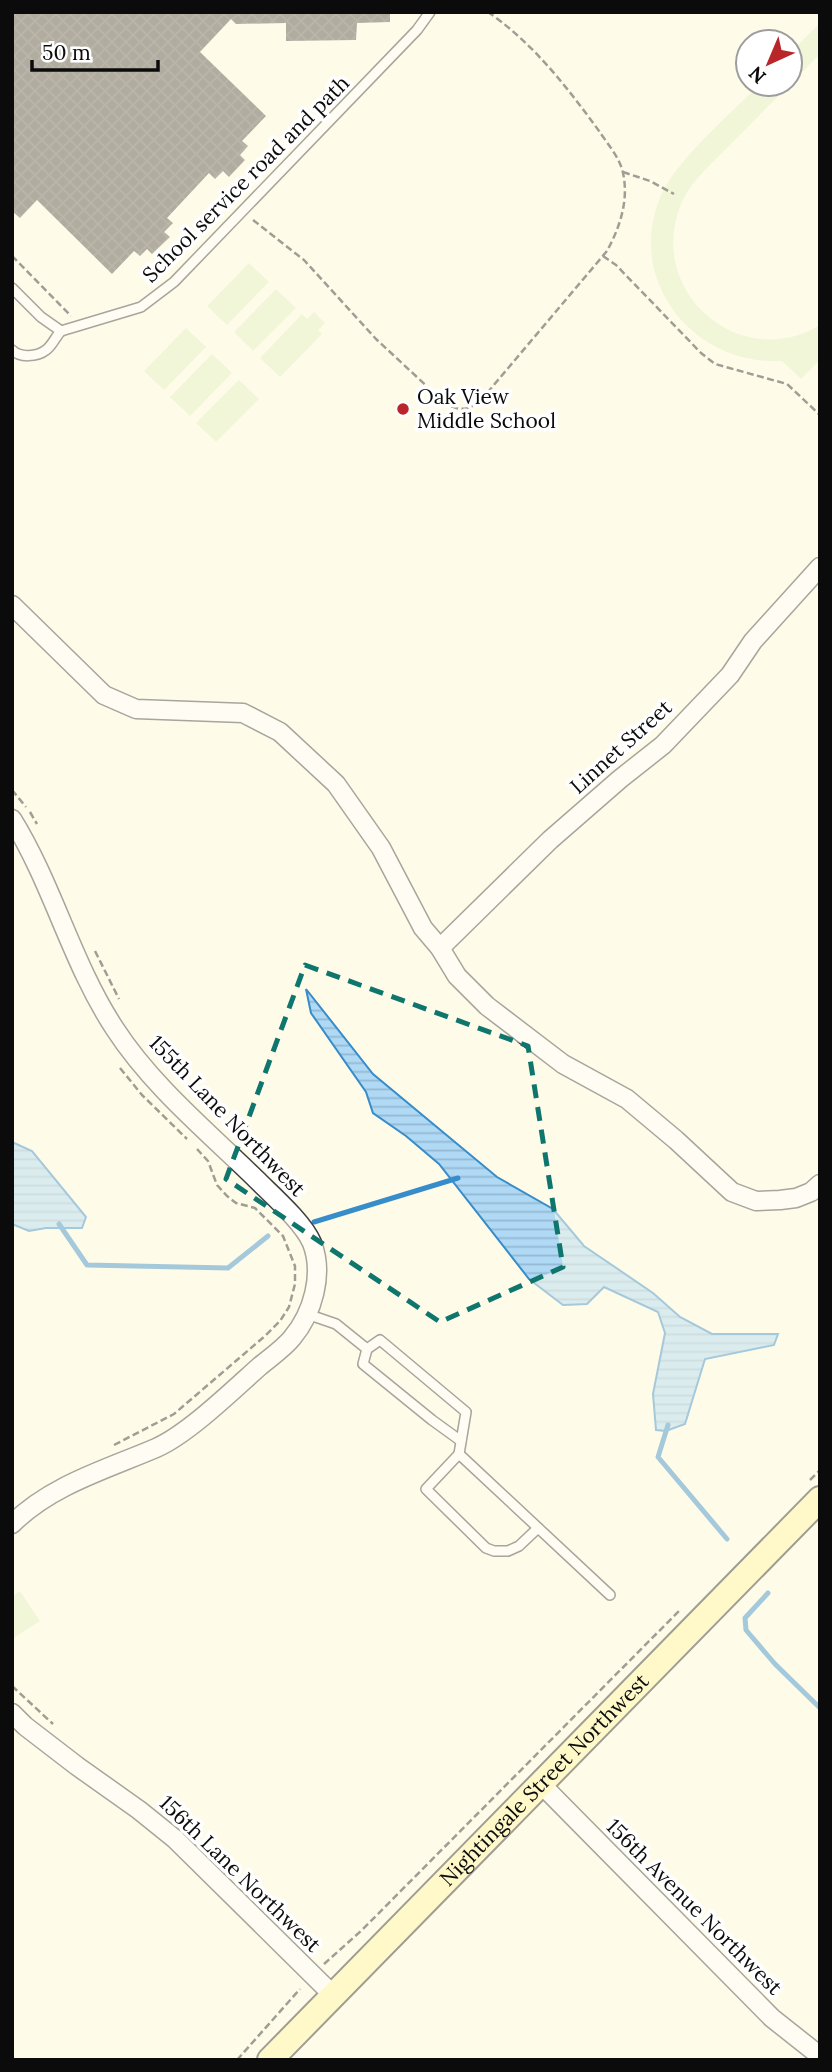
<svg xmlns="http://www.w3.org/2000/svg" width="832" height="2072" font-family="Lora,serif">
  <style>
    .pitch { fill: #e0efc6 }
    .water { fill: url(#water-rules); stroke: #378cca; stroke-width: 2 }
    .lines { fill: none; stroke-linecap: round; stroke-linejoin: round }
    .stream { stroke: #378cca; stroke-width: 5 }
    .building { fill: url(#building-cross-hatch) }
    .lane-casing { stroke: #3e3e3e; stroke-width: 12 }
    .street-casing { stroke: #3e3e3e; stroke-width: 21 }
    .secondary-casing { stroke: #2d2d2d; stroke-width: 28 }
    .path { stroke: #2d2d2d; stroke-width: 2.5; stroke-dasharray: 7 3.5; stroke-linecap: butt }
    .lane { stroke: #fff; stroke-width: 9 }
    .street { stroke: #fff; stroke-width: 18 }
    .secondary { stroke: #fef6a5; stroke-width: 24 }
    .marked { fill: none; stroke: #0f766e; stroke-width: 5; stroke-dasharray: 14 9; stroke-linejoin: round }
    .poi-dot { fill: #b82629; stroke: #fff; stroke-width: 2.5 }
    .labels { text-anchor: middle; stroke-width: 7; stroke-linejoin: round; paint-order: stroke }
    .street-label { font-size: 21px; fill: #0b0b0b; stroke: #fff }
    .poi-label { font-size: 21px; fill: #0b0b0b; stroke: #fff; text-anchor: start }
  </style>
  <defs>
    <pattern id="water-rules" width="6" height="5" patternUnits="userSpaceOnUse" patternTransform="scale(1.75)"><rect width="6" height="5" fill="#afd9f5"/><path d="M0 2.5h6" fill="none" stroke="#95b9d1"/></pattern>
    <pattern id="building-cross-hatch" width="8" height="8" patternUnits="userSpaceOnUse" patternTransform="scale(1.75)"><rect width="8" height="8" fill="#534c48"/><path d="M0 0l8 8M0 8l8-8" fill="none" stroke="#67615e"/></pattern>
  </defs>
  <rect width="100%" height="100%" fill="#fffbe9"/>
  <g class="pitch">
    <polygon points="820,23 820,54 790,84 790,53"/>
    <path d="M 760,84 L 790,84 C 770,104 750,125 730,145 C 712,164 689,182 680,207 C 647,293 741,373 820,325 L 820,360 L 801,379 L 782,361 C 691,366 622,276 663,191 C 680,157 732,112 760,84 Z"/>
    <polygon points="249,263 269,282 227,325 207,306"/>
    <polygon points="276,289 296,308 253,351 234,332"/>
    <polygon points="314,312 325,323 318,330 322,334 280,377 260,358 302,314 307,319"/>
    <polygon points="186,328 206,347 164,390 144,371"/>
    <polygon points="212,354 232,373 190,416 170,397"/>
    <polygon points="239,380 259,399 216,442 196,423"/>
    <polygon points="20,1591 40,1621 12,1639 12,1597"/>
  </g>
  <g class="water">
    <polygon points="306,989 373,1074 497,1177 553,1209 584,1246 653,1293 680,1317 712,1334 778,1334 774,1345 705,1359 685,1424 666,1431 656,1430 653,1394 665,1333 658,1312 604,1287 587,1304 563,1305 529,1279 439,1164 406,1136 373,1113 366,1092 311,1013"/>
    <polygon points="12,1142 32,1151 86,1217 82,1228 46,1228 29,1231 12,1224"/>
  </g>
  <g class="lines">
    <g class="stream">
      <polyline points="314,1222 458,1178"/>
      <polyline points="59,1224 87,1265 228,1268 268,1236"/>
      <polyline points="668,1425 658,1457 727,1539"/>
      <polyline points="768,1593 745,1618 746,1630 775,1664 820,1708"/>
    </g>
  </g>
  <polygon class="building" points="12,12 390,12 390,22 357,23 356,40 286,41 286,23 236,24 231,19 200,52 266,116 242,141 248,146 240,155 245,160 229,177 223,171 215,179 209,173 167,218 173,223 164,232 170,237 152,254 147,249 140,256 134,251 112,274 37,200 20,218 12,211"/>
  <g class="lines">
    <defs>
      <g id="lane">
        <polyline points="12,288 41,317 61,331"/>
        <polyline points="61,331 141,307 174,282 417,30 430,12"/>
        <path d="M 12,350 C 20,358 37,357 46,350 C 52,346 56,336 61,331"/>
        <polyline points="307,1314 336,1324 367,1349 380,1340 466,1412 459,1454 610,1595"/>
        <polyline points="367,1349 363,1364 432,1420 461,1441"/>
        <polyline points="459,1454 426,1489 486,1548 494,1551 508,1551 519,1546 538,1528"/>
      </g>
      <g id="street">
        <polyline points="12,605 104,695 136,709 243,713 280,732 336,784 381,848 423,928 440,948 457,976 487,1006 563,1064 627,1099 676,1140 732,1192 756,1201 780,1200 796,1198 811,1192 820,1184"/>
        <path d="M 12,819 C 53,885 72,964 115,1029 C 152,1086 208,1132 256,1179 C 273,1196 303,1222 312,1243 C 324,1274 313,1313 292,1338 C 284,1348 271,1357 260,1366 C 233,1390 188,1434 156,1448 C 107,1469 51,1485 12,1524"/>
        <polyline points="440,948 550,840 620,779 663,745 730,675 753,641 820,567"/>
        <polyline points="12,1713 25,1726 77,1766 139,1810 175,1839 333,1995"/>
        <polyline points="541,1784 772,2018 820,2056"/>
      </g>
      <g id="secondary">
        <path id="s1" d="M 270,2060 L 820,1499"/>
      </g>
    </defs>
    <use href="#lane" class="lane-casing"/>
    <use href="#street" class="street-casing"/>
    <use href="#secondary" class="secondary-casing"/>
    <g class="path">
      <polyline points="623,172 650,181 674,194"/>
      <path d="M 253,220 L 304,260 L 376,339 L 446,404 C 462,412 469,410 482,399 L 607,251 C 620,227 629,200 623,173 C 620,158 607,143 599,131 C 567,87 533,43 488,12"/>
      <polyline points="12,256 71,316"/>
      <polyline points="603,256 616,265 701,353 715,364 787,384 820,415"/>
      <polyline points="12,790 26,807"/>
      <polyline points="30,812 37,824"/>
      <polyline points="95,951 119,999"/>
      <polyline points="120,1068 142,1095 187,1139"/>
      <polyline points="114,1445 174,1414 265,1336 280,1321 289,1307 295,1284 295,1266 283,1236 255,1208 236,1203 227,1196 217,1185 208,1161 197,1149"/>
      <polyline points="810,1480 820,1470"/>
      <polyline points="12,1686 53,1724"/>
      <polyline points="324,1964 362,1930 679,1611"/>
      <polyline points="237,2060 300,1989"/>
    </g>
    <use href="#lane" class="lane"/>
    <use href="#street" class="street"/>
    <use href="#secondary" class="secondary"/>
  </g>
  <path d="M0 0H832V2072H0ZM 305,965 L 528,1046 L 563,1267 L 440,1322 L 226,1179 Z" fill="#fffbe9" fill-opacity=".55" fill-rule="evenodd"/>
  <path class="marked" d="M 305,965 L 528,1046 L 563,1267 L 440,1322 L 226,1179 Z"/>
  <circle class="poi-dot" cx="403" cy="409" r="7"/>
  <g class="labels">
    <g class="street-label">
      <text transform="translate(246 179) rotate(-45)" y="7">School service road and path</text>
      <text transform="translate(621 747) rotate(-42)" y="7">Linnet Street</text>
      <text transform="translate(227 1116) rotate(46)" y="7">155th Lane Northwest</text>
      <text dy="7" stroke="none"><textPath href="#s1" startOffset="392">Nightingale Street Northwest</textPath></text>
      <text transform="translate(240 1874) rotate(44)" y="7">156th Lane Northwest</text>
      <text transform="translate(694 1907) rotate(45)" y="7">156th Avenue Northwest</text>
    </g>
    <g class="poi-label">
      <text x="417" y="404">Oak View<tspan x="417" dy="24">Middle School</tspan></text>
    </g>
  </g>
  <rect width="832" height="2072" fill="none" stroke="#0b0b0b" stroke-width="28"/>
  <g transform="translate(769 63) rotate(224)"><circle r="33" fill="#ffffff" stroke="#9d9d9d" stroke-width="2"/>
  <path d="M0-5L12 26L0 18L-12 26Z" fill="#b82629"/>
  <text y="-10" font-size="19" font-weight="bold" text-anchor="middle" fill="#0b0b0b">N</text>
  </g>
  <path d="M32 60v10h126v-10" fill="none" stroke="#0b0b0b" stroke-width="3.5"/>
  <text x="42" y="60" font-size="21" fill="#0b0b0b" stroke="#ffffff" stroke-width="5" paint-order="stroke">50 m</text>
</svg>
